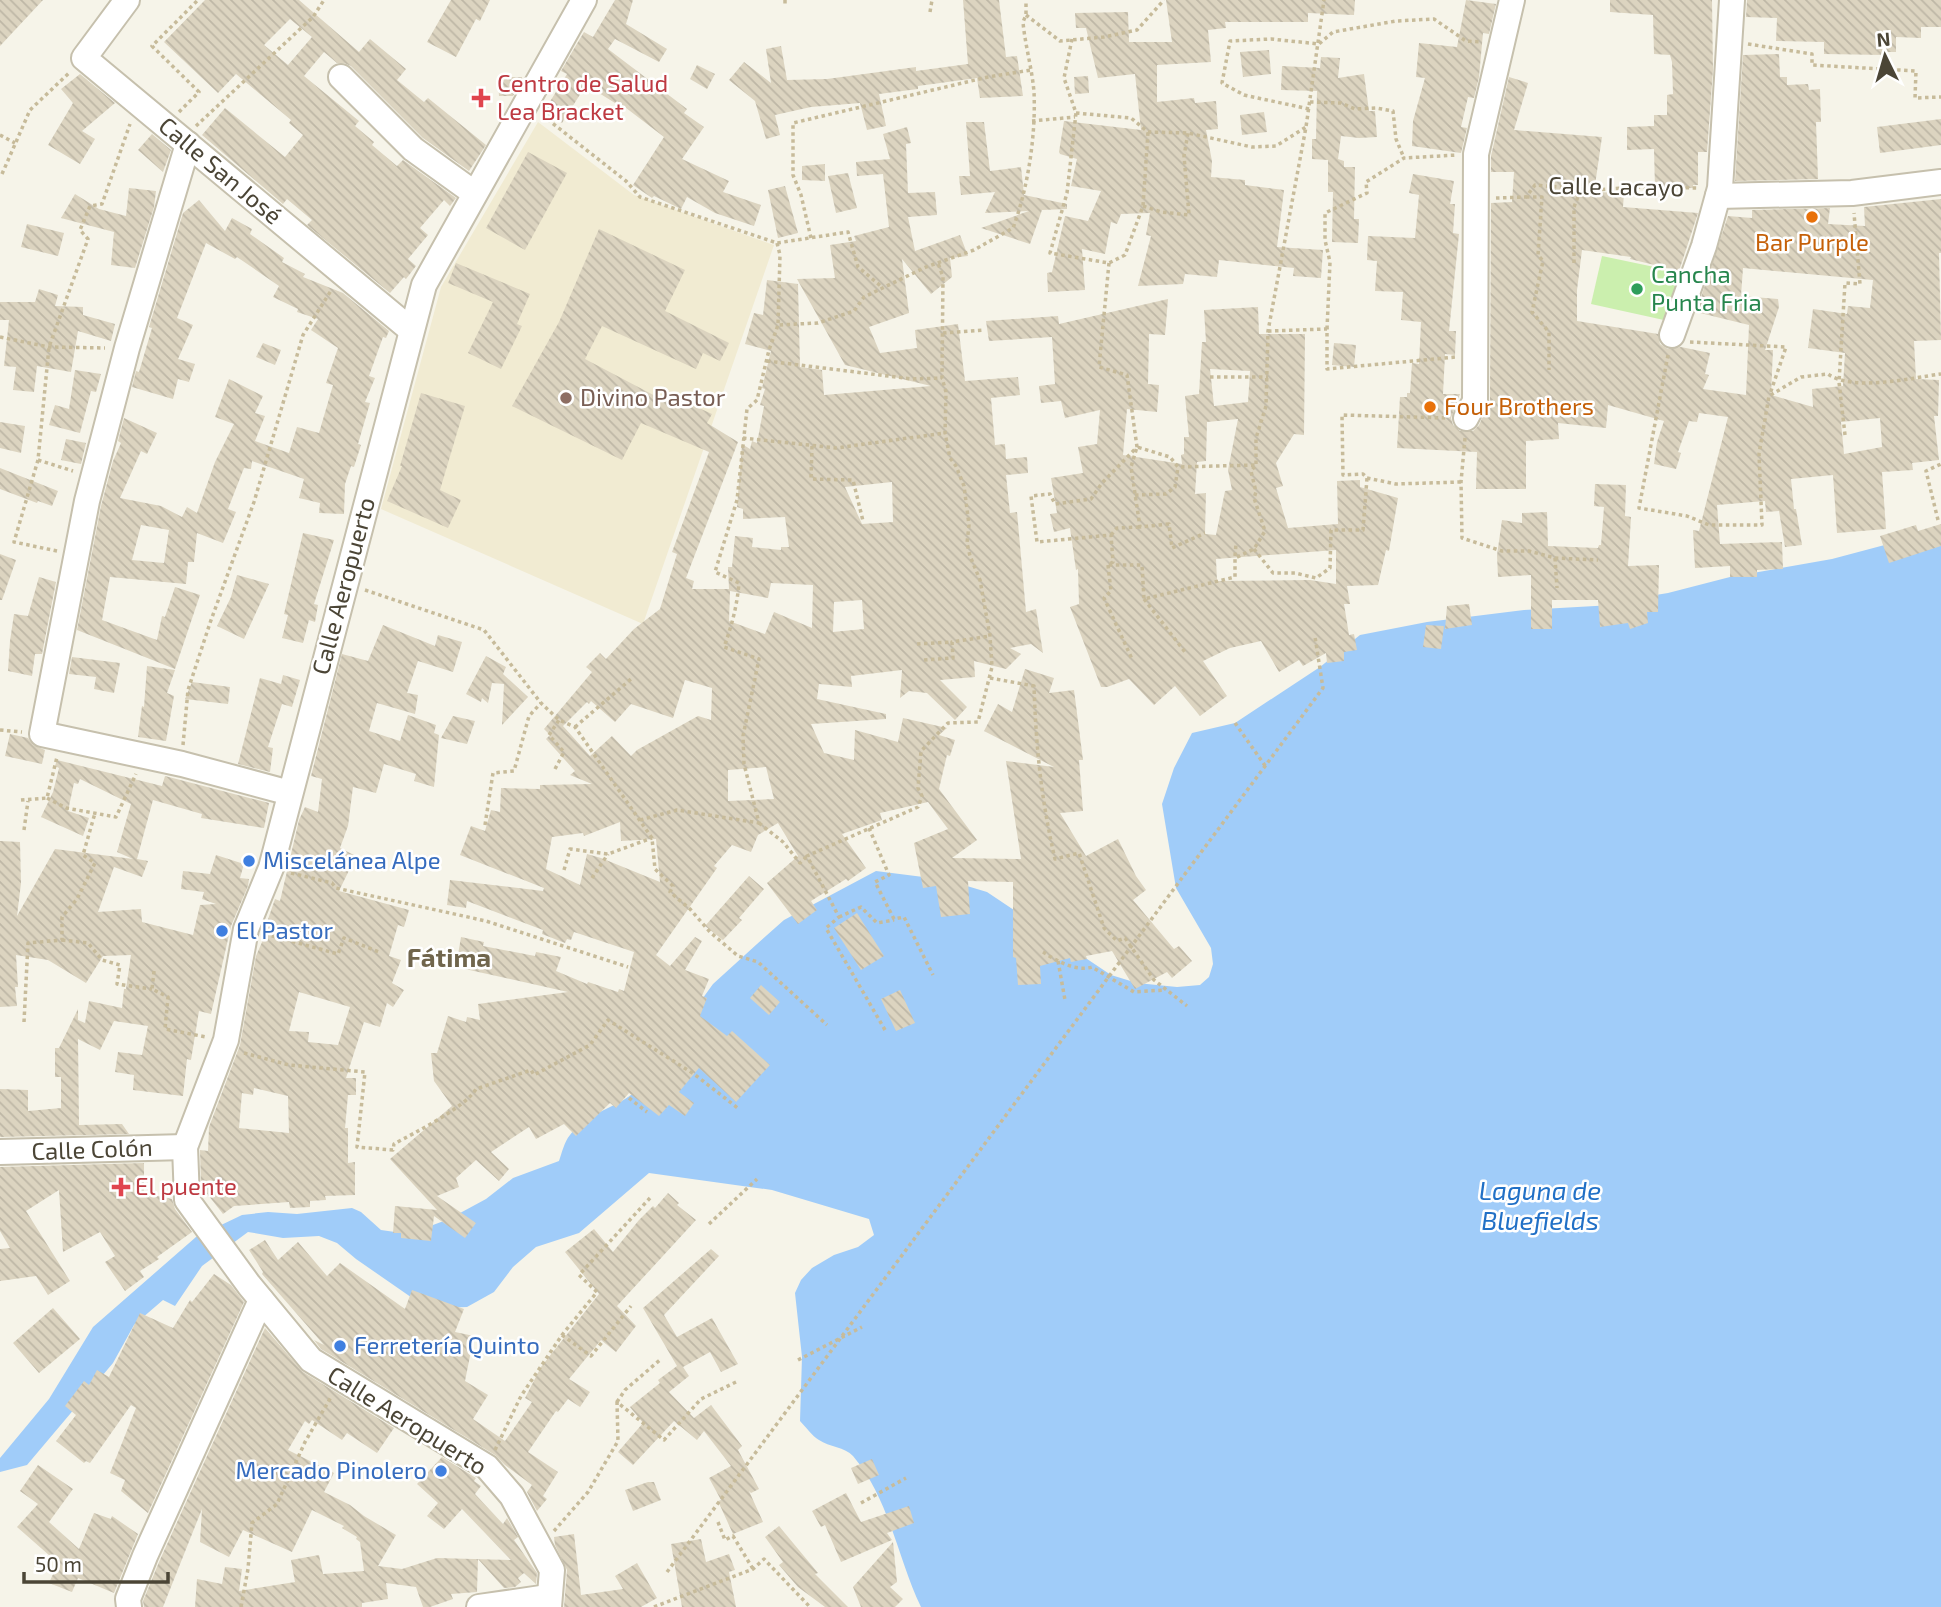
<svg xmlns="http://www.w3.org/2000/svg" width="1941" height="1607" font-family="'Exo 2',sans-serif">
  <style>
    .education { fill: #f1ebd2 }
    .pitch { fill: #cbefae }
    .water { fill: #a0ccf9 }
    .building { fill: url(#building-back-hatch); fill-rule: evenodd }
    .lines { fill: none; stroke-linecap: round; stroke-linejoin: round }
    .minor-casing { stroke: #c6c0ad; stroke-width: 28 }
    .path { stroke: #c7bb9a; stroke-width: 3.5; stroke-dasharray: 3.5 3.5; stroke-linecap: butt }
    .minor { stroke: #fff; stroke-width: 24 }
    .health-dot { fill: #e0444e; stroke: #fff; stroke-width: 2.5 }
    .food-dot { fill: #e8710a; stroke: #fff; stroke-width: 2.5 }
    .leisure-dot { fill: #2e9e5b; stroke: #fff; stroke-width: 2.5 }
    .education-dot { fill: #8d6e63; stroke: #fff; stroke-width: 2.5 }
    .shop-dot { fill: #3f7fe0; stroke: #fff; stroke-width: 2.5 }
    .labels { text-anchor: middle; stroke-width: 5; stroke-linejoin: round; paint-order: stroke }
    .health-label { font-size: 24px; fill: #be3a42; stroke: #fff; text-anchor: start }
    .street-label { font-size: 24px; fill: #4b4536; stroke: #fff }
    .food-label { font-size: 24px; fill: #c56008; stroke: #fff }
    .leisure-label { font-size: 24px; fill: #27864d; stroke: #fff; text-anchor: start }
    .education-label { font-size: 24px; fill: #785e54; stroke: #fff; text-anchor: start }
    .shop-label { font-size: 24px; fill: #366cbe; stroke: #fff; text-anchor: start }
    .neighbourhood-label { font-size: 26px; font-weight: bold; fill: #70654c; stroke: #fff }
    .water-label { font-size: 26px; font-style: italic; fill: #2170c6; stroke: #fff }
  </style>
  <defs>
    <pattern id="building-back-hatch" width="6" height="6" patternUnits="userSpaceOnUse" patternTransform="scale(1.75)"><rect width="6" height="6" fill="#dcd4c0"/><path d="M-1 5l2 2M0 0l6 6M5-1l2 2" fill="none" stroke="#beb7a6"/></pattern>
  </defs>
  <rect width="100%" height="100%" fill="#f6f4e9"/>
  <polygon class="education" points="538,122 634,195 774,245 643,624 381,509 441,287"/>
  <polygon class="pitch" points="1602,256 1683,273 1673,322 1591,304"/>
  <path class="water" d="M 1941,530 L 1941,1607 L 921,1607 C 897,1557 890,1500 853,1456 C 845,1447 829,1447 819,1440 C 812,1436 806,1427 800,1421 L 802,1357 L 795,1293 L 801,1280 L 812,1268 L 834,1255 L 858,1247 L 874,1235 L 869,1219 L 772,1190 L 649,1173 L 579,1233 L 536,1247 L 513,1267 L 494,1292 L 467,1307 L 439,1308 L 418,1302 L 356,1259 L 337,1243 L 319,1236 L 283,1238 L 248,1232 L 202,1266 L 175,1306 L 163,1300 L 134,1325 L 113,1363 L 27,1465 L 0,1472 L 0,1458 L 49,1399 L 93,1327 L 196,1237 L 242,1215 L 268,1212 L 297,1214 L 352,1208 L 361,1212 L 381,1230 L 409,1234 L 449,1219 L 486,1199 L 513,1178 L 559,1161 C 562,1153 564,1142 570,1135 C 586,1112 616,1109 636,1091 L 713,984 L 757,944 L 784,920 L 876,871 L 947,880 L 987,892 L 1111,975 L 1137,983 L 1177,987 L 1200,985 L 1209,977 L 1213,964 L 1211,948 L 1176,888 L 1162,804 L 1174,768 L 1192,733 L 1235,723 L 1320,667 L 1360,635 L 1427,622 L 1524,610 L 1613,605 L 1625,600 L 1668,593 L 1730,577 L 1832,559 Z"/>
  <g class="building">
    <polygon points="0,0 43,0 0,46"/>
    <path d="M 205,0 L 299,0 L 359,52 L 370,39 L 406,69 L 397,80 L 424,102 L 428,98 L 486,145 L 469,171 L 423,138 L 351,66 L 344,63 L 337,63 L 324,52 L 304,76 L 359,121 L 355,126 L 374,142 L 372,145 L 397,166 L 403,160 L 456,198 L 450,206 L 444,200 L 420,228 L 428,235 L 408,259 L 416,266 L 406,279 L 404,277 L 390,293 L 307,225 L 312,220 L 287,199 L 283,204 L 202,135 L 225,108 L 285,157 L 303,135 L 289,123 L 291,120 L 236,74 L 218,93 L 164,42 ZM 290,19 L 312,37 L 288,65 L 264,45 Z"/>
    <polygon points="451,0 490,0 480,21 476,19 456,57 427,42"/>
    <polygon points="615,0 633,0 626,24 667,49 659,62 615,39 608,49 687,109 684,113 704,127 682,159 729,181 723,192 761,205 754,226 715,213 687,197 681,209 654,196 652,198 633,185 664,137 617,101 615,103 586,85 562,123 546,114 546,108 567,74 561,71 575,47 584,32 593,37"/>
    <polygon points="963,0 999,0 1006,57 1017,56 1023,96 980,98 977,78 918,86 918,89 879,94 886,126 867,130 860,103 811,107 775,115 780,135 766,139 755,101 729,80 744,62 771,83 766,49 781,46 787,80 827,79 916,67 916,71 968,64"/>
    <polygon points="1166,0 1355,0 1354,15 1308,13 1308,22 1225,22 1226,28 1208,30 1211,62 1157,65 1157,102 1194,98 1195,103 1216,101 1218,129 1206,130 1212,161 1211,177 1245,180 1245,185 1284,190 1277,247 1323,250 1321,278 1293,276 1294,268 1219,260 1217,277 1185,274 1183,284 1138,286 1151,236 1146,235 1150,213 1121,214 1117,224 1111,222 1105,254 1082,249 1085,290 1048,292 1047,273 1052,272 1065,216 1088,221 1101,191 1071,186 1077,159 1060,154 1059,152 1064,121 1141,130 1135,74 1098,78 1086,28 1076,28 1075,13 1128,12 1129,42 1172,42"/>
    <polygon points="1466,0 1496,4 1489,34 1483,33 1479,77 1474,98 1468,97 1461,127 1467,128 1461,153 1412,146 1413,121 1425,78 1416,77 1419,43 1457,47"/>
    <polygon points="1610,0 1712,0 1713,70 1707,152 1698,152 1698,185 1693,185 1693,188 1655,189 1654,149 1627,150 1627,127 1654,126 1654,115 1667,115 1667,95 1673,94 1672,62 1670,55 1654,54 1653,15 1610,12"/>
    <polygon points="1747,0 1941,0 1941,27 1921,27 1921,38 1896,37 1896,52 1884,52 1884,55 1824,54 1824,42 1776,41 1777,18 1746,17"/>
    <polygon points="1269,50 1271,74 1243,77 1240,52"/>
    <polygon points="1779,54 1780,77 1787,77 1787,85 1808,84 1809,90 1820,89 1821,122 1816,122 1818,179 1735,181 1743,55"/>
    <polygon points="1321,57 1340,58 1338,78 1364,74 1369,111 1375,111 1377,137 1359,138 1341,136 1338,159 1344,161 1344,167 1355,167 1354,219 1359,219 1358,243 1332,242 1333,192 1328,192 1328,160 1312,159 1312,139 1316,139 1317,91 1281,90 1282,66 1320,68"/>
    <polygon points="697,65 715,74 707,89 690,79"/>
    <polygon points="80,74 115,103 82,131 95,139 80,164 48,145 73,103 61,89"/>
    <polygon points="1088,76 1089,93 1075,94 1074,77"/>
    <polygon points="498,77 522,77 522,80 513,96 499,96"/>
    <path d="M 1509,77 L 1528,83 L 1514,130 L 1602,137 L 1594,192 L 1624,193 L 1623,207 L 1698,213 L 1679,271 L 1630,259 L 1631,257 L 1582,250 L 1577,290 L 1577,321 L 1658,334 L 1660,344 L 1668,349 L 1681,347 L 1710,353 L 1705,374 L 1709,375 L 1703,389 L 1746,395 L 1749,325 L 1696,312 L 1728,216 L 1752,218 L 1752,210 L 1830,208 L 1828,224 L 1865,226 L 1864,207 L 1941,199 L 1941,253 L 1939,253 L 1941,340 L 1914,341 L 1916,379 L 1939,380 L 1938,416 L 1934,416 L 1939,460 L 1912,463 L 1913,470 L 1882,472 L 1886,529 L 1837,533 L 1833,475 L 1791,479 L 1794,509 L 1796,509 L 1802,545 L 1785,547 L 1779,511 L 1766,512 L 1765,501 L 1717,505 L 1720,544 L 1782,542 L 1783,569 L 1757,570 L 1757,577 L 1730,577 L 1730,566 L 1695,568 L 1693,530 L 1699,531 L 1728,417 L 1699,413 L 1697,422 L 1689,421 L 1678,452 L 1681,453 L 1676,469 L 1654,464 L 1657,442 L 1664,421 L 1608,405 L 1606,428 L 1558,423 L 1559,439 L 1526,441 L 1526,489 L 1476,489 L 1477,452 L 1397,448 L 1400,397 L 1407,397 L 1407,393 L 1410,393 L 1412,363 L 1419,364 L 1421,322 L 1401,320 L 1403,292 L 1375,291 L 1377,261 L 1367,260 L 1368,236 L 1415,238 L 1419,195 L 1409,193 L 1413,174 L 1454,181 L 1450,204 L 1455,204 L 1453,233 L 1459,234 L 1449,331 L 1456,331 L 1455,355 L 1445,354 L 1443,394 L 1460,394 L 1451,418 L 1453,425 L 1460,431 L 1473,431 L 1479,425 L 1490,401 L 1491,203 L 1512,202 L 1514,172 L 1491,172 L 1491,156 ZM 1743,268 L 1873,280 L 1870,308 L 1848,306 L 1847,314 L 1813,309 L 1808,348 L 1845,353 L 1843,386 L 1812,389 L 1813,407 L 1771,395 L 1773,350 L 1765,350 L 1779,307 L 1778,299 L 1741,296 ZM 1880,418 L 1882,447 L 1844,454 L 1841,422 Z"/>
    <polygon points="1264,112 1267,132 1242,135 1240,115"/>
    <polygon points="1941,119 1941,145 1880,153 1877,127"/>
    <polygon points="966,122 984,122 990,171 1021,167 1024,195 1067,204 1067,209 1042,210 1030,244 981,228 1029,211 985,213 995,192 961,195 959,176 970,176"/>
    <path d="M 907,127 L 911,143 L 906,144 L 908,193 L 935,192 L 937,215 L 908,217 L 915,251 L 960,235 L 968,256 L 950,258 L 952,277 L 931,294 L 902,259 L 909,313 L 869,327 L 880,353 L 917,348 L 915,330 L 958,324 L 965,381 L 1018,377 L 1020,395 L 991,398 L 995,445 L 1005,444 L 1006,459 L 1027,457 L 1028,473 L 1006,475 L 1010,513 L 1017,512 L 1026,612 L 1036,609 L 1043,653 L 1031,644 L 1010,648 L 1021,654 L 1006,669 L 974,661 L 975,677 L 940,680 L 967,707 L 955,720 L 927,693 L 909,691 L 900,698 L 902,670 L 851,676 L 852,687 L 819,684 L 817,699 L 886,714 L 886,719 L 811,724 L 824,753 L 854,760 L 855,730 L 898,742 L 903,718 L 947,728 L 939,735 L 955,740 L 950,756 L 947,755 L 939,789 L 977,840 L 952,858 L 1021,859 L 1006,761 L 1054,767 L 984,731 L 998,704 L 1012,712 L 1025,669 L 1054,678 L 1049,693 L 1074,690 L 1083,760 L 1079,760 L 1083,811 L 1060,813 L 1086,856 L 1118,839 L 1136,876 L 1146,890 L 1133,900 L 1174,949 L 1179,946 L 1192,961 L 1172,978 L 1167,972 L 1135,989 L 1112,951 L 1086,956 L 1087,959 L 1071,962 L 1070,958 L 1040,966 L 1041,984 L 1018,985 L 1016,958 L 1013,957 L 1013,882 L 968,881 L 970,914 L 941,917 L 936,886 L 923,888 L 914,843 L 948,829 L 928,802 L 880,813 L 882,820 L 842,834 L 866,868 L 848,881 L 846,879 L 811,901 L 817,910 L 798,924 L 767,883 L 798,856 L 778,823 L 758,835 L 751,852 L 732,845 L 714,866 L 717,868 L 656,955 L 670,966 L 695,937 L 702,941 L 685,970 L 709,979 L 702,996 L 707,998 L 700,1016 L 727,1036 L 732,1031 L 770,1065 L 736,1102 L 699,1068 L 679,1092 L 694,1103 L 685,1116 L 669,1105 L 659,1116 L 629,1093 L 616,1108 L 610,1103 L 576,1136 L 564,1124 L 536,1139 L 529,1127 L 491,1152 L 509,1169 L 499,1181 L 476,1160 L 456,1178 L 459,1187 L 437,1196 L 476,1223 L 465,1238 L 434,1216 L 431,1241 L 401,1238 L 401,1233 L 393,1233 L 395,1206 L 437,1210 L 390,1159 L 452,1106 L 434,1081 L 431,1053 L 437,1053 L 448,1016 L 466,1022 L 467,1017 L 480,1020 L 478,1004 L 568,992 L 456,967 L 461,937 L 484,942 L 483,946 L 535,956 L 536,952 L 561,957 L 556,971 L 587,984 L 588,982 L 618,992 L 619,989 L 624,991 L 634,952 L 574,932 L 571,940 L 567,939 L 565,943 L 542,934 L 543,930 L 467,901 L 466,908 L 447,905 L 450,880 L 543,891 L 544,888 L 460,855 L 471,826 L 485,831 L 491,810 L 500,812 L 501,788 L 540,789 L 540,785 L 592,784 L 570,775 L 575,771 L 546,739 L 550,735 L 544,729 L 592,672 L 586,667 L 600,653 L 606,659 L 634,629 L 660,609 L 677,554 L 672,552 L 709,452 L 641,423 L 622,460 L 512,406 L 559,322 L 599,229 L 685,270 L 665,311 L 729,343 L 720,361 L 703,353 L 696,369 L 602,326 L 585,359 L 661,399 L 664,392 L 712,414 L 707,423 L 738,442 L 686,578 L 694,581 L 692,589 L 729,589 L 728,567 L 732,567 L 735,536 L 753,538 L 752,547 L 781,550 L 781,547 L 789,547 L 785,517 L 743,519 L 743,509 L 737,507 L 742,444 L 750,449 L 752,441 L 757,443 L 764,406 L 760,405 L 765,389 L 762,388 L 771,351 L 745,344 L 754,313 L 763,315 L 767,280 L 798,284 L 800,367 L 822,370 L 824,395 L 931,386 L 845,365 L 797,279 L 835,278 L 830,245 L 856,241 L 854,236 L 889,227 L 883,174 L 857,176 L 856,162 L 890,159 L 883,134 ZM 892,482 L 893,522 L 862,524 L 845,487 ZM 771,583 L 813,585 L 812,628 L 774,612 L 765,634 L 729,621 L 730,591 L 768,598 ZM 862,600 L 864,629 L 833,632 L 834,602 ZM 685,680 L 712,688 L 711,720 L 698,716 L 637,750 L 631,756 L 612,736 L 590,756 L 563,726 L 587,702 L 589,704 L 591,701 L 615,722 L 631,704 L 673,718 ZM 766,767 L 774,799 L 728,801 L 728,770 ZM 620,822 L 621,841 L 656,839 L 660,882 L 601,858 L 587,854 L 580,885 L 546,869 L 552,837 L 583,833 L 584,836 Z"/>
    <polygon points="152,134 171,150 163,172 138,150"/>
    <polygon points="528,152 567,173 525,250 486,228"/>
    <polygon points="825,164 825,181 802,180 802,166"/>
    <polygon points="848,173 857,208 836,213 828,176"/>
    <polygon points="785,186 798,233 778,238 768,190"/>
    <polygon points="129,188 156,191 154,207 135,268 111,265 114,232 61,218 75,194 99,209 126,216"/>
    <path d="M 199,200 L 225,231 L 232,218 L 252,229 L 250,234 L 284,258 L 282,262 L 305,274 L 303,277 L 343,293 L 389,331 L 386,338 L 383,337 L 369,376 L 375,378 L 365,402 L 370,403 L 358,444 L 361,445 L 354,467 L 351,466 L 345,484 L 344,514 L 319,513 L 320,503 L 299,498 L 304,479 L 252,461 L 251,469 L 244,468 L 228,509 L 236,512 L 223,543 L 197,533 L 194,562 L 188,562 L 186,584 L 110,577 L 102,620 L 157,640 L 162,616 L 165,617 L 175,587 L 200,595 L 175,669 L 77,630 L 101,506 L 113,461 L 121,443 L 118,441 L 124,418 L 157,433 L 147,454 L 141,451 L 120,498 L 161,506 L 182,517 L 187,507 L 197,513 L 215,462 L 234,424 L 215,417 L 229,379 L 263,396 L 255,413 L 265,416 L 255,441 L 289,453 L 297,427 L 319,433 L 333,385 L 326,383 L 338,348 L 311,330 L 318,319 L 297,312 L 298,309 L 273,297 L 279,286 L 237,257 L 235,259 L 206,243 L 177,318 L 193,325 L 178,359 L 195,364 L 189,382 L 178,379 L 173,399 L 132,387 L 136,371 L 139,372 L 152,328 L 149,327 L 183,213 ZM 141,525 L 169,530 L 164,563 L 132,560 Z"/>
    <polygon points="27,224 64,233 58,256 21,247"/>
    <polygon points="456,263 530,294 517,324 522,326 501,369 468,353 493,302 448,283"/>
    <polygon points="39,289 58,295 55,306 83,307 83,315 115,324 111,341 78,331 71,372 37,366 34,392 13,390 16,367 4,366 9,320 0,320 0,302 35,302"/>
    <path d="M 1168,299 L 1165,335 L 1149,334 L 1148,384 L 1159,385 L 1157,412 L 1127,409 L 1123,455 L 1182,464 L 1181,455 L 1184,454 L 1184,437 L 1189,437 L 1185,396 L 1199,394 L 1202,342 L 1206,342 L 1204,310 L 1258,307 L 1259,334 L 1305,334 L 1304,435 L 1294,434 L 1276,463 L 1283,486 L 1276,488 L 1288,528 L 1338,524 L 1337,481 L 1360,480 L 1360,487 L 1398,498 L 1389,551 L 1386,550 L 1378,585 L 1347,586 L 1350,604 L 1344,604 L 1349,635 L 1354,634 L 1357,650 L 1344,652 L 1344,661 L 1327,663 L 1326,653 L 1303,666 L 1299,660 L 1279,672 L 1261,641 L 1230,648 L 1203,661 L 1227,696 L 1200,716 L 1175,686 L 1154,705 L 1129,679 L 1107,687 L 1101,687 L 1070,607 L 1079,604 L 1078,569 L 1076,570 L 1070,528 L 1054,532 L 1050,514 L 1057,513 L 1051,478 L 1083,473 L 1078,447 L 1097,444 L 1100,410 L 1065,418 L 1061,401 L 1041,403 L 1039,386 L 1055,384 L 1052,337 L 989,341 L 986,321 L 1058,316 L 1059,324 ZM 1210,369 L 1250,371 L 1248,402 L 1214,406 ZM 1238,419 L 1228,470 L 1232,490 L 1225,491 L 1216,535 L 1205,534 L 1206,493 L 1195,494 L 1197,462 L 1206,461 L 1207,422 ZM 1336,550 L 1336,584 L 1310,580 L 1217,581 L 1216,559 Z"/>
    <polygon points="263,343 281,350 275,365 256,357"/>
    <polygon points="1334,343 1356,345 1354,367 1332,365"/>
    <polygon points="75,370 101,374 96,392 91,391 80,433 49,425 55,405 69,409"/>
    <polygon points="421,393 465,406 440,490 461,500 448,528 387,501 402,466 400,466"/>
    <polygon points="0,422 25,426 21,453 0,448"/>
    <polygon points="66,439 86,443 81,464 61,460"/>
    <polygon points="0,468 58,491 52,506 38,501 37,503 0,489"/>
    <polygon points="1595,484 1626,485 1625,516 1631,517 1628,566 1659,565 1658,612 1647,612 1648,623 1630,629 1628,623 1600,627 1598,600 1552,600 1552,629 1531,629 1531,575 1498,577 1497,555 1502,520 1522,523 1522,513 1547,512 1548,546 1598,548 1599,545 1601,545 1604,507 1594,506"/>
    <polygon points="1941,524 1941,546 1889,563 1880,536 1916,525 1918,531"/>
    <polygon points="303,533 334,540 314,604 318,605 315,622 309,620 303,643 282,638 288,615 284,614"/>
    <polygon points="0,554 16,560 2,600 0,600"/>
    <polygon points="237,575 269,584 244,639 217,626 231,597"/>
    <polygon points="39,577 56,582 42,654 35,654 32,676 8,671 10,641 14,614 28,616"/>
    <polygon points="1469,604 1472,625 1445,629 1447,606"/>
    <path d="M 383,625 L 435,646 L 438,635 L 462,642 L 453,672 L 418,661 L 407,693 L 418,695 L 415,714 L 377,703 L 369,731 L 400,741 L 408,715 L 436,725 L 434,733 L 439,735 L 434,787 L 414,781 L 416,774 L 384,764 L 376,793 L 353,787 L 348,826 L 340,848 L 356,856 L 339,891 L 409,910 L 404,927 L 398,925 L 389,956 L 401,960 L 392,983 L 404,990 L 393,1007 L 387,1003 L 380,1027 L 364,1022 L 346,1078 L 356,1078 L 356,1095 L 348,1095 L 345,1128 L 348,1128 L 348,1163 L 355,1162 L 355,1195 L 325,1196 L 326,1200 L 310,1201 L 310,1207 L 290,1208 L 289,1202 L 234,1206 L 223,1214 L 201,1186 L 200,1150 L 208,1151 L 209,1127 L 240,1045 L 256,956 L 269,926 L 266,925 L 275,899 L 280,901 L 299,820 L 305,807 L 318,812 L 322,779 L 311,776 L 342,654 L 368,661 ZM 299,992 L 350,1007 L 338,1045 L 308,1042 L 309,1032 L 289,1031 ZM 254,1088 L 288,1096 L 289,1133 L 239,1128 L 242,1093 L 253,1095 Z"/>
    <polygon points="1426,625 1444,626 1441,649 1423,647"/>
    <polygon points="486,656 506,667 503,674 528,697 502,725 504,684 492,683 488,703 482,698 481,702 466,694"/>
    <polygon points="72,657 120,663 114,693 94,689 96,677 69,674"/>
    <polygon points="147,666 175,670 167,693 174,696 166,741 138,737 142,706 144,707"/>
    <polygon points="283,675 300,680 292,707 282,704 268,747 273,748 270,772 238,764 260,678 281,684"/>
    <polygon points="192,682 230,687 228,704 185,699"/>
    <polygon points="453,716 475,721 467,744 441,738"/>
    <polygon points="10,734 28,738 33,745 45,750 42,764 5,756"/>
    <polygon points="57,760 162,786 165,776 269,803 264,828 201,818 202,814 153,800 137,859 148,861 142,877 114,867 98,912 141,909 142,922 193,935 200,905 216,904 202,899 204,892 181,889 183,871 210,874 216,855 244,864 240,878 249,879 248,886 231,926 211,1014 199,1011 191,1060 187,1059 183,1096 133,1090 134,1075 115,1072 118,1052 142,1055 148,1026 114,1021 100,1050 78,1039 79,1125 122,1124 129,1134 0,1137 0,1089 28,1090 28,1111 61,1108 61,1077 55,1077 55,1048 59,1048 78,1009 78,1020 85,1023 89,1001 122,1008 124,989 126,989 131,955 103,956 86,983 48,960 16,955 18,987 15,987 17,1006 0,1007 0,841 20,842 21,883 17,916 55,849 133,859 117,852 131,804 80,779 78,784 74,783 68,811 89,818 83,836 41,817 53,792 59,768 55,766"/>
    <polygon points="749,876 764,889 739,918 742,920 723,940 705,926"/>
    <polygon points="857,913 884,956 861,970 834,928"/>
    <polygon points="761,985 780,1002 769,1015 750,998"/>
    <polygon points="900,990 915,1023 896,1031 881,999"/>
    <polygon points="144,1163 144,1193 172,1199 175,1209 192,1232 157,1257 159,1259 140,1271 144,1277 125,1291 105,1262 115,1256 100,1232 63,1252 59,1190 26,1211 70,1281 48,1295 36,1276 0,1281 0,1249 10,1248 0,1231 0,1167"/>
    <polygon points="668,1193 679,1203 677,1205 696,1220 617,1306 636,1326 616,1352 601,1340 569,1379 590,1392 580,1407 568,1399 558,1412 556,1411 528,1452 558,1472 543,1496 547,1499 537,1511 527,1492 532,1485 505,1465 495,1455 321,1349 314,1340 324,1345 262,1274 263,1272 249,1250 265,1240 278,1260 298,1242 327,1276 340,1263 405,1309 412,1290 464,1309 455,1332 474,1336 465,1381 488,1395 473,1419 505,1441 532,1402 525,1398 541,1367 599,1294 565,1252 594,1229 613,1252 639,1220 653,1206 655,1208"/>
    <polygon points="711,1249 719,1256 664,1315 677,1337 712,1318 738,1364 721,1372 710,1352 683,1367 689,1376 669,1392 694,1418 711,1405 742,1446 738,1450 759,1489 751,1493 749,1491 763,1522 733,1534 718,1501 721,1500 709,1478 731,1466 704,1431 697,1440 674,1421 633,1465 618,1452 643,1423 630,1407 660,1383 658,1380 677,1366 643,1308"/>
    <polygon points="214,1274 231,1285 244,1302 148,1513 121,1491 125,1480 110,1473 136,1408 131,1405 90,1463 86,1461 84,1463 56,1441 76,1415 65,1406 84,1381 89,1385 97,1370 109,1377 140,1313 173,1328 190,1300 192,1302"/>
    <polygon points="53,1308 80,1339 39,1373 13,1343"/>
    <polygon points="265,1328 303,1372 394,1428 377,1453 347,1433 342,1440 312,1420 309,1424 305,1421 288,1450 334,1473 324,1492 350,1505 364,1516 396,1535 378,1566 402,1569 437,1558 511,1560 462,1509 444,1529 427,1516 438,1503 417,1484 442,1457 476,1478 474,1481 481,1486 475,1494 503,1524 507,1518 518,1537 514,1540 537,1573 536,1584 524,1573 518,1578 521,1582 515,1587 504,1588 478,1559 477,1592 451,1594 453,1599 430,1607 423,1607 416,1587 386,1583 388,1599 362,1603 362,1607 195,1607 197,1579 222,1584 225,1567 242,1569 239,1591 295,1582 291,1560 319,1555 323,1574 364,1571 360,1542 356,1539 357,1537 342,1528 344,1526 312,1510 292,1552 243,1530 229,1557 200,1542 202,1509 163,1607 144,1607 143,1601 159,1562"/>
    <polygon points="872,1459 879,1475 858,1484 851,1468"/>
    <polygon points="38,1465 73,1489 49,1522 79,1549 94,1513 111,1519 112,1516 138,1534 114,1593 78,1578 72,1592 49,1583 58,1563 17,1527 38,1504 20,1491"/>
    <polygon points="648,1482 654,1482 661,1500 633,1511 625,1490"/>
    <polygon points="846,1493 861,1522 909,1506 914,1523 887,1533 892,1540 841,1562 825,1525 821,1527 812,1511"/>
    <polygon points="779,1526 818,1573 815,1574 848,1607 825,1607 798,1587 779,1565 783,1562 765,1537"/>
    <polygon points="574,1534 581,1595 623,1589 615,1576 637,1563 657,1598 641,1607 564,1607 567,1570 555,1545 554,1537"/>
    <polygon points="701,1539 706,1562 729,1554 735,1570 729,1572 736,1607 682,1607 671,1544"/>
    <polygon points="893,1542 897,1582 890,1587 903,1599 895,1607 861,1607 853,1587"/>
  </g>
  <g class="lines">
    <defs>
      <g id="minor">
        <polyline points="127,0 84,58 411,330"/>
        <polyline points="341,77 413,149 474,193"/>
        <polyline points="188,144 127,348 87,501 42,734 182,764 290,793"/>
        <polyline points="1718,196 1852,193 1941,182"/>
        <polyline points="1672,335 1704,246 1720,188 1732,0"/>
        <polyline points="1466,418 1475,401 1476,154 1512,0"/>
        <polyline points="0,1152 185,1147"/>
        <polyline points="129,1607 128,1599 145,1556 261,1300"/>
        <polyline points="479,1607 548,1597"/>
        <polyline points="549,1607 552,1570 512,1496 487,1467 311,1360 249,1285 187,1200 185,1147 226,1040 246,929 271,868 424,285 584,0"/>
      </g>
    </defs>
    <use href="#minor" class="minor-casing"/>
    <g class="path">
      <polyline points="785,0 785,6"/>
      <polyline points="930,12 932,0"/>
      <polyline points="1026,15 1060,41 1104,37 1137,30 1164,0"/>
      <polyline points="1072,39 1064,78 1076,113 1067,193 1050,253 1109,263 1125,255 1143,206 1148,132"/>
      <polyline points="1748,44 1812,54 1812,65 1916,71 1915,98 1941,97"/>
      <polyline points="1310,102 1341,103 1355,109 1376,108 1393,111 1396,139 1404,158"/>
      <polyline points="1309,109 1244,95 1222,83 1230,41 1271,39 1319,44 1333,32 1396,21 1434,19 1466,41 1481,42"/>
      <polyline points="179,112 199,92 152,46 198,0"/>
      <polyline points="1076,113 1131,118 1148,132 1188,133 1252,147 1276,146 1306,127"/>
      <polyline points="542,115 626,181 640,197 777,243 848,232 858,267 882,287"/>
      <polyline points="1032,121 1075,117"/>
      <polyline points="196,126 313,17 324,0"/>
      <polyline points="0,135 15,143"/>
      <polyline points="2,174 30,110 70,72"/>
      <polyline points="1526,197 1542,197 1538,255 1543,261 1532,312 1549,332 1549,370"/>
      <polyline points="1496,198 1526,197 1535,185 1595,190 1637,187 1699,188"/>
      <polyline points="1143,206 1161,212 1189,215 1184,156 1188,133"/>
      <polyline points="811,238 801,195 793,175 793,123 988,77 1031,70"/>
      <path d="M 777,243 L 780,255 L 778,325 L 818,323 L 854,311 L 864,297 L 926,267 L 974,250 L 1013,228 C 1028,188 1036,135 1034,92 C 1032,68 1025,45 1023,22 L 1026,15 L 1026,0"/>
      <polyline points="1109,263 1099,367 1127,375 1137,447 1102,483 1091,499 1055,504 1050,494 1031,496 1037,542 1111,535 1113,562 1108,565 1142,565 1144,599 1235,577 1235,558 1254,549 1265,531 1254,498 1256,492 1251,471 1256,465 1178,467 1170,457 1137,447 1131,467 1140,527 1169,524 1172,548 1205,533"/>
      <polyline points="1574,263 1574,207 1581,189"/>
      <polyline points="1327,329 1330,262 1325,240 1325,213 1367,193 1366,182 1404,158 1457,155"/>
      <polyline points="1268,331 1327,329 1327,369 1456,357"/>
      <polyline points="943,333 984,330"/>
      <polyline points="0,337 49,347 105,348"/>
      <polyline points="1690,342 1786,347 1770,394"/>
      <path d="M 1668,355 L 1639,508 L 1687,516 L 1709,525 L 1762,525 L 1759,454 L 1769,396 L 1801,377 L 1828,374 C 1853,392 1910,378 1941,374"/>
      <polyline points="767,361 912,379 942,378"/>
      <polyline points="1210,377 1268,377"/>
      <polyline points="1845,435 1839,382 1845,283 1860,284 1854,213"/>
      <polyline points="743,438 836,448 945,433"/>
      <polyline points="1465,438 1461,482 1462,538 1502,551 1529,551 1555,558 1598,560"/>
      <polyline points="812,446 811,479 853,480 863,521"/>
      <polyline points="38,460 73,471"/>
      <polyline points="1256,464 1256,438 1266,406 1268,331 1306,127 1324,0"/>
      <polyline points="1367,478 1396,484 1461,482"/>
      <polyline points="1135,495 1166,494 1175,487 1178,467"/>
      <polyline points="1938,520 1926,471 1941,464"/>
      <polyline points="1111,535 1117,528 1140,527"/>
      <polyline points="1254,549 1273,573 1295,573 1316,578 1330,568 1331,530 1363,530 1367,478 1363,474 1343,475 1342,415 1447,418"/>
      <polyline points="57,551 14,542 38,460 49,347 88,239 80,230 90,206 102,204 130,124"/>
      <polyline points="1235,556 1236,544"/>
      <polyline points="1555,558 1557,588"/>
      <polyline points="1108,565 1111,591 1104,598 1132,659"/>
      <polyline points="365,590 484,630 541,703 559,720 575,727 652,838 655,869 673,886 670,892 690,909 710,932 738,956 758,962 827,1025"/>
      <polyline points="1144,599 1185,652"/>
      <polyline points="917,644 952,642"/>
      <polyline points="924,660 953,658 952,642 990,636"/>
      <path d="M 990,678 L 1034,686 C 1036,747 1041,799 1055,859 L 1079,853 L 1104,928 L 1117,941 L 1125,938 L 1154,980 L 1187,1006"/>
      <polyline points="1235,723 1266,767"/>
      <polyline points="575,727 631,679"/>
      <polyline points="0,730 22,732"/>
      <polyline points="183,745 188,690 210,623 254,502 303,335 332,289"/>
      <polyline points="555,769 564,752 549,735 559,720"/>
      <polyline points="47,798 66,808 116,817 136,774"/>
      <polyline points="21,800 47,798 57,757"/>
      <path d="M 640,820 L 677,810 L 759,823 L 744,764 L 743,736 L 759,659 L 724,647 C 732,625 737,606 739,583 L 715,572 L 737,500 L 747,409 L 757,400 L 769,350 L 778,325"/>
      <polyline points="759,823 783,842 800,863 807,856"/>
      <polyline points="485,825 493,773 514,771 529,716 541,703"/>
      <polyline points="869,828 889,875 875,882 894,919 904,917 933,975"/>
      <polyline points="24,830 28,801"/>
      <polyline points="564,870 570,849 608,854 652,838"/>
      <polyline points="291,873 332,883 336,888 486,921 628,967"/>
      <polyline points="592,878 608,854"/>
      <polyline points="839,917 861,907 877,923 894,920"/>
      <polyline points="265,934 338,954 344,938 379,952"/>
      <polyline points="62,940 88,943 102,960 120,965 117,984 152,989"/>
      <path d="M 1043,952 C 1057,961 1076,972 1092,967 L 1134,992 L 1164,990"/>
      <polyline points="1058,961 1065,1000"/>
      <polyline points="154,971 152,989 168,997 165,1029 206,1037"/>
      <polyline points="24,1022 28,943 62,940 62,917 77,899 95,863 83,855 95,813"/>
      <polyline points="885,1030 826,928 839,917 807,856 918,807 922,796 918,788 921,751 948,723 978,722 992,667 990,636 980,580 970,556 967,543 969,525 964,486 956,466 950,458 945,433 946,392 942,378 943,277 938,263"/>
      <path d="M 244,1053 L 289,1065 L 365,1072 L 357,1147 L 393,1150 L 394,1144 C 414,1133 466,1107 476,1089 L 531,1070 L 534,1075 L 590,1045 L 608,1020 L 694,1074 L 739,1109"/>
      <polyline points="629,1098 647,1112"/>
      <polyline points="709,1224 757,1179"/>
      <polyline points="562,1335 591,1356 631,1306"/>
      <polyline points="798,1360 862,1327"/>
      <polyline points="617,1402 625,1390 661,1359"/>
      <polyline points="495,1450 521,1396 562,1335 597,1292 579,1275 650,1198"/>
      <polyline points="861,1503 906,1478"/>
      <polyline points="718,1522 725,1540 733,1536 753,1569"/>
      <polyline points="554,1531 588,1492 618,1441 617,1402 664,1440 701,1399 736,1382"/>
      <polyline points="667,1572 1323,688 1315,637"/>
      <polyline points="241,1607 248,1569 252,1523 277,1504 305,1442 331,1397"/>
      <polyline points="654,1607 753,1569 764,1559 810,1607"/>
    </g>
    <use href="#minor" class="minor"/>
  </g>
  <g class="health-dot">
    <path d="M477.5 87.5h7v7h7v7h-7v7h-7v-7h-7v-7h7z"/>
    <path d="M117.5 1176.5h7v7h7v7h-7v7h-7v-7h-7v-7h7z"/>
  </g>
  <g class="food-dot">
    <circle cx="1812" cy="217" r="7"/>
    <circle cx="1430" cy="407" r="7"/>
  </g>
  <circle class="leisure-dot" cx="1637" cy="289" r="7"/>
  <circle class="education-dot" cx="566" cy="398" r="7"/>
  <g class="shop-dot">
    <circle cx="249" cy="861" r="7"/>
    <circle cx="222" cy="931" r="7"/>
    <circle cx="340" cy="1346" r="7"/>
    <circle cx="441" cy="1471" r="7"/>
  </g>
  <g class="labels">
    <g class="health-label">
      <text x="497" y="92">Centro de Salud<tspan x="497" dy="28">Lea Bracket</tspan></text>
      <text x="135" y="1195">El puente</text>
    </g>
    <g class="street-label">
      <text transform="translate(220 171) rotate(40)" y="8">Calle San José</text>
      <text transform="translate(1616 187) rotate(1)" y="8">Calle Lacayo</text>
      <text transform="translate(344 586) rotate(-75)" y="8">Calle Aeropuerto</text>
      <text transform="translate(92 1150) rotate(-2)" y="8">Calle Colón</text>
      <text transform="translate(407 1421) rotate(32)" y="8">Calle Aeropuerto</text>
    </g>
    <g class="food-label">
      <text x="1812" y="251">Bar Purple</text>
      <text x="1444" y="415" text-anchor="start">Four Brothers</text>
    </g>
    <g class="leisure-label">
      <text x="1651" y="283">Cancha<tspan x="1651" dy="28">Punta Fria</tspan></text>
    </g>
    <g class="education-label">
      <text x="580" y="406">Divino Pastor</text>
    </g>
    <g class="shop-label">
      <text x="263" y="869">Miscelánea Alpe</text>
      <text x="236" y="939">El Pastor</text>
      <text x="354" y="1354">Ferretería Quinto</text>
      <text x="427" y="1479" text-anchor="end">Mercado Pinolero</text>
    </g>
    <g class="neighbourhood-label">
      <text x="449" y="967">Fátima</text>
    </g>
    <g class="water-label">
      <text x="1540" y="1200">Laguna de<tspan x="1540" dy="30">Bluefields</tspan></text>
    </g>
  </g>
  <g transform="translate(1885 56) rotate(355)" stroke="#ffffff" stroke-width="5" paint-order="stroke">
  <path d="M0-5L12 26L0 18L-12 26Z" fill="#4b4536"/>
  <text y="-10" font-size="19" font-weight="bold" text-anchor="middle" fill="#4b4536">N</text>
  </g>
  <path d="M24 1572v10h144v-10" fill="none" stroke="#4b4536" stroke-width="3.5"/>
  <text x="35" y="1572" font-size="21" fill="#4b4536" stroke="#ffffff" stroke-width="5" paint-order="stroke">50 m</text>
</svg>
